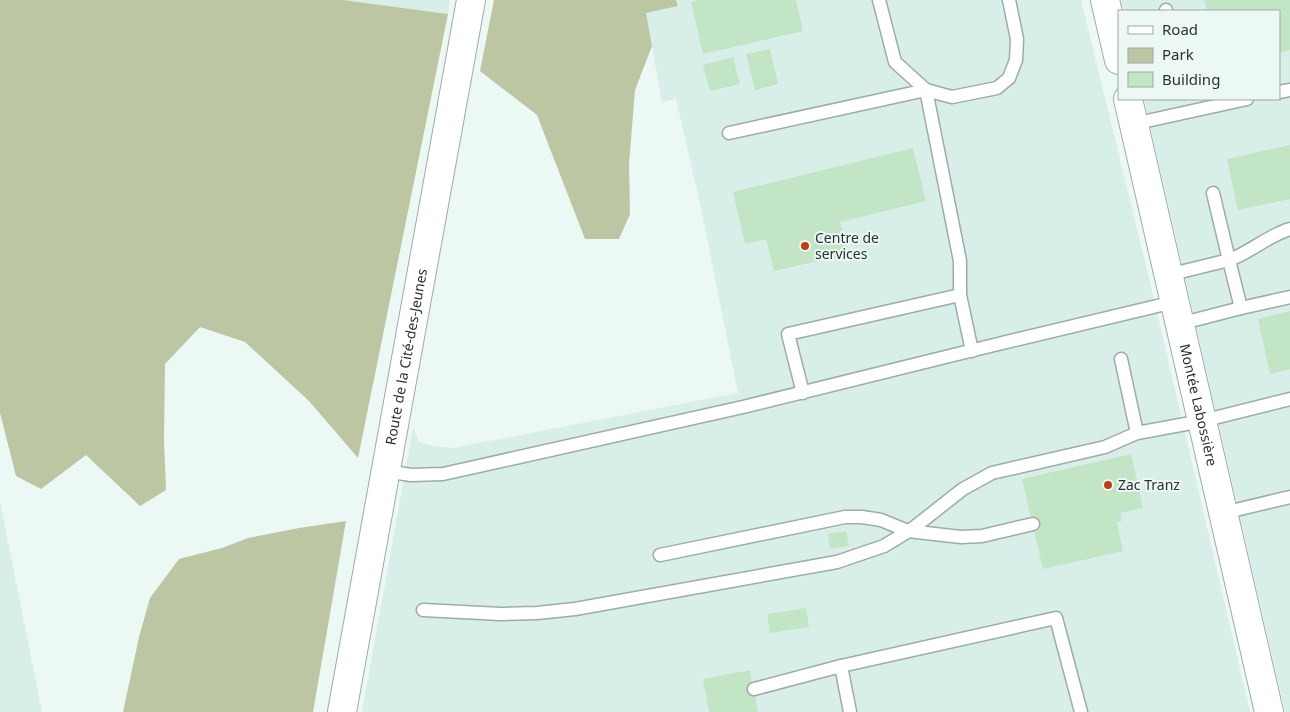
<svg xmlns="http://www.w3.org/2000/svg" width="1290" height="712" font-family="'Noto Sans',sans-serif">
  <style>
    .built { fill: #d8eee8 }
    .green { fill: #bcc6a3 }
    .building { fill: #c2e5c6 }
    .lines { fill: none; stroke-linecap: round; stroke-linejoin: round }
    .lane-casing { stroke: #9faba8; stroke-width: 15 }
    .secondary-casing { stroke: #9faba8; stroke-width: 30 }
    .lane { stroke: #fff; stroke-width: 12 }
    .secondary { stroke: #fff; stroke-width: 28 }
    .poi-dot { fill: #c43b12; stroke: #ebf8f4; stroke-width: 2 }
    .labels { text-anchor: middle; stroke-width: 4; stroke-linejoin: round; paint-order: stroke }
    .poi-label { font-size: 14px; fill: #2c312f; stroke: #ebf8f4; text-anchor: start }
    .street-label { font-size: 14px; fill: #2c312f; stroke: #ebf8f4 }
  </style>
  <rect width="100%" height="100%" fill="#ebf8f4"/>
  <g class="built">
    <polygon points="343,0 450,0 448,14"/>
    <polygon points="676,0 1081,0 1149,278 1250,712 362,712 413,428 419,442 433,446 453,448 738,393 702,212 676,99 662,102 646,13 677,6"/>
    <polygon points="1121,0 1290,0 1290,712 1285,712 1144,99 1279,99 1279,11 1124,11"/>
    <polygon points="0,502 42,712 0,712"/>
  </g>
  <g class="green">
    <polygon points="0,0 343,0 448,14 358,458 309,401 245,342 200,327 165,364 164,440 166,490 140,506 86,455 41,489 16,476 0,413"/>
    <polygon points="494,0 676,0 678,6 646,13 652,46 635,90 629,164 630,214 619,239 585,239 537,115 480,71"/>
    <polygon points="346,521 313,712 123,712 139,637 150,598 179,559 222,548 248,538 299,528"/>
  </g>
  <g class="building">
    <polygon points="700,0 796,0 803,31 703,54 691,2"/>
    <polygon points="1204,0 1290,0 1290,50 1279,53 1279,11 1207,11"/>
    <polygon points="770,49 778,84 755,90 746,54"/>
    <polygon points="733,57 740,84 710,91 703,65"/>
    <polygon points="1290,145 1290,199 1238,210 1227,159"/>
    <polygon points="913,148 926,201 840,222 848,254 774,271 766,239 745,244 733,192"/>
    <polygon points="1290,311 1290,369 1270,374 1258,319"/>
    <polygon points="1131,454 1143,508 1120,513 1122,521 1117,522 1123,551 1043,569 1022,479"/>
    <polygon points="846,531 849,546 830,549 828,534"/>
    <polygon points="806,608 809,627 770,633 767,614"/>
    <polygon points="750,670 758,712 709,712 703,679"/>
  </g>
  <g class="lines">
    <defs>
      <g id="lane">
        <polyline points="879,0 895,62 926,90 952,97 997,88 1009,78 1016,60 1017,39 1009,0"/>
        <polyline points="1166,10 1166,11"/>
        <polyline points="926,90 960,261 960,295"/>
        <polyline points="1279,92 1290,90"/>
        <polyline points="1133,124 1247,99"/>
        <polyline points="729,133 926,90"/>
        <polyline points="1168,275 1229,260 1213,193"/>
        <polyline points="1241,308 1290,297"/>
        <path d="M 1179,324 L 1241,308 L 1229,260 C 1251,252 1267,236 1290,229"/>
        <polyline points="1121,359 1137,433 1202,421 1290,399"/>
        <polyline points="803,393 788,334 960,295 972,351"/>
        <polyline points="386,471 411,475 443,474 743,407 994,345 1174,302"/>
        <polyline points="1223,513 1290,497"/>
        <polyline points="660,555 845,517 862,517 881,520 908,531 961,537 982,536 1033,524"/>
        <polyline points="423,610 501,614 537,613 575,609 837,562 884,546 912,529 963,489 992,473 1105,447 1137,433"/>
        <polyline points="841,666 850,712"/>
        <polyline points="754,689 841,666 1056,618 1081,712"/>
      </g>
      <g id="secondary">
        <polyline points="1105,0 1119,60"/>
        <path id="s1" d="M 1128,99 L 1269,712"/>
        <path id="s2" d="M 342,712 L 471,0"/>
      </g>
    </defs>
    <use href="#lane" class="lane-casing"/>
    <use href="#secondary" class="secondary-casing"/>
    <use href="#lane" class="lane"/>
    <use href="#secondary" class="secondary"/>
  </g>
  <g class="poi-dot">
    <circle cx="805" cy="246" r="5"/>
    <circle cx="1108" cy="485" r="5"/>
  </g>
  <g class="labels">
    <g class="poi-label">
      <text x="815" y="243">Centre de<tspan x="815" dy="16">services</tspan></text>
      <text x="1118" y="490">Zac Tranz</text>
    </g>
    <g class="street-label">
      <text dy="5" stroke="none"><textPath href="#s2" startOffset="361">Route de la Cité-des-Jeunes</textPath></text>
      <text dy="5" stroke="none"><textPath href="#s1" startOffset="314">Montée Labossière</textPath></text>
    </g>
  </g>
  <rect x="1118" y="10" width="162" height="90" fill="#ebf8f4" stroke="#9fa8a5"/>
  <rect x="1128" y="26" width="25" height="8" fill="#ffffff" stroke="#9fa8a5"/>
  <text x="1162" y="35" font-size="15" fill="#2c312f">Road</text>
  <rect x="1128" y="48" width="25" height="15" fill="#bcc6a3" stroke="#9fa8a5"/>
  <text x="1162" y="60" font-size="15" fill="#2c312f">Park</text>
  <rect x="1128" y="72" width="25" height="15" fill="#c2e5c6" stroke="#9fa8a5"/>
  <text x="1162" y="85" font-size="15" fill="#2c312f">Building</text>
</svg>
